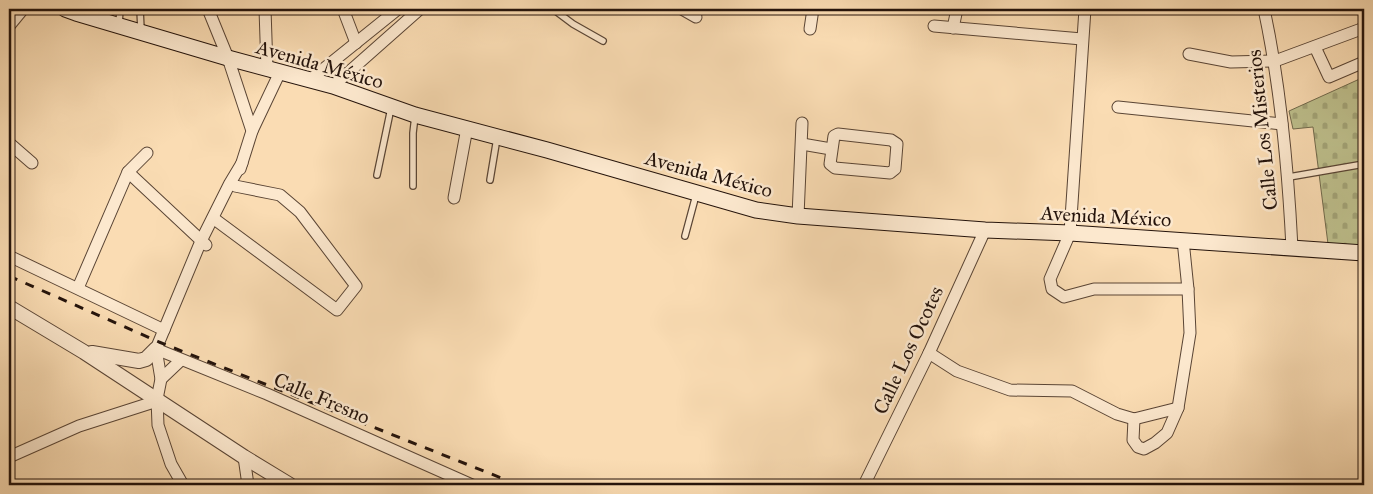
<svg xmlns="http://www.w3.org/2000/svg" width="1373" height="494" font-family="'IM FELL Great Primer',serif">
  <style>
    .cemetery { fill: url(#cemetery-stones); stroke: #716a4c }
    .lines { fill: none; stroke-linecap: round; stroke-linejoin: round }
    .service-casing { stroke: #5a4535; stroke-width: 8 }
    .minor-casing { stroke: #5a4535; stroke-width: 13 }
    .tertiary-casing { stroke: #5a4535; stroke-width: 16 }
    .secondary-casing { stroke: #24130b; stroke-width: 17 }
    .service { stroke: #fce8ce; stroke-width: 5.5 }
    .minor { stroke: #fce8ce; stroke-width: 11 }
    .tertiary { stroke: #fce8ce; stroke-width: 14 }
    .secondary { stroke: #fce8ce; stroke-width: 15 }
    .rail { stroke: #24130b; stroke-width: 3; stroke-dasharray: 9 9; stroke-linecap: butt }
    .labels { text-anchor: middle; stroke-width: 5; stroke-linejoin: round; paint-order: stroke }
    .street-label { font-size: 20px; fill: #24130b; stroke: #fce8ce }
  </style>
  <defs>
    <pattern id="cemetery-stones" width="16" height="16" patternUnits="userSpaceOnUse" patternTransform="scale(1.25)"><rect width="16" height="16" fill="#bec08d"/><path d="M2 7V4a2 2 0 0 1 4 0v3zM10 15v-3a2 2 0 0 1 4 0v3z" fill="#a3a478"/></pattern>
  </defs>
  <rect width="100%" height="100%" fill="#fadcb3"/>
  <filter id="stains"><feTurbulence type="fractalNoise" baseFrequency=".004" numOctaves="4"/><feColorMatrix values="0 0 0 0 .2 0 0 0 0 .09 0 0 0 0 .02 0 0 0 .5 -.17"/></filter>
  <radialGradient id="worn" r=".72"><stop offset=".6" stop-color="#630" stop-opacity="0"/><stop offset="1" stop-color="#630" stop-opacity=".3"/></radialGradient>
  <polygon class="cemetery" points="1364,77 1364,246 1328,244 1313,127 1293,129 1289,111"/>
  <g class="lines">
    <defs>
      <g id="service">
        <polyline points="140,9 141,30"/>
        <polyline points="553,9 573,24 603,41"/>
        <polyline points="119,24 120,9"/>
        <polyline points="377,175 391,108"/>
        <polyline points="1289,177 1364,164"/>
        <polyline points="490,180 497,138"/>
        <polyline points="413,186 413,133 415,116"/>
        <polyline points="685,236 696,195"/>
      </g>
      <g id="minor">
        <polyline points="208,9 228,58 252,131 240,169"/>
        <polyline points="265,9 267,69"/>
        <polyline points="343,9 356,43"/>
        <polyline points="682,9 696,17"/>
        <polyline points="1085,9 1070,233 1050,279 1052,289 1064,297 1094,289 1188,289"/>
        <path d="M 1264,9 C 1281,88 1288,168 1292,248"/>
        <polyline points="9,26 23,9"/>
        <polyline points="934,26 1082,39"/>
        <polyline points="953,28 957,9"/>
        <polyline points="810,29 813,9"/>
        <polyline points="1315,47 1329,77 1364,62"/>
        <polyline points="1189,54 1231,62 1275,61 1364,28"/>
        <polyline points="311,79 398,9"/>
        <polyline points="333,86 420,9"/>
        <polyline points="1118,107 1282,124"/>
        <polyline points="252,131 280,72"/>
        <polygon points="838,134 891,140 897,144 895,169 890,173 835,168 830,164 834,136"/>
        <polyline points="9,143 32,163"/>
        <polyline points="802,144 831,149"/>
        <polyline points="128,172 147,153"/>
        <polyline points="454,198 467,128"/>
        <polyline points="798,216 802,123"/>
        <polyline points="213,218 337,310 356,286 300,212 280,195 235,186"/>
        <polyline points="9,256 164,330"/>
        <polyline points="78,288 128,172 206,245"/>
        <polyline points="156,349 267,394 472,485"/>
        <polyline points="929,353 957,371 1010,390 1072,391 1117,414 1134,419 1178,408"/>
        <polyline points="161,379 181,360"/>
        <polyline points="1134,419 1133,440 1138,447 1144,449 1155,443 1167,433 1178,408 1190,333 1188,289 1183,240"/>
        <polyline points="9,457 79,426 157,401"/>
        <polyline points="244,457 248,485"/>
        <polyline points="183,485 171,464 158,425 157,399 161,379 156,349 201,241 230,183 242,163"/>
        <polyline points="864,485 929,353 985,230"/>
      </g>
      <g id="tertiary">
        <polyline points="9,307 84,352 244,457 290,485"/>
        <polyline points="92,353 139,361 146,359 156,349"/>
      </g>
      <polyline id="secondary" points="65,9 76,13 228,58 333,86 415,115 547,150 756,210 798,216 985,230 1070,233 1364,253"/>
    </defs>
    <use href="#service" class="service-casing"/>
    <use href="#minor" class="minor-casing"/>
    <use href="#tertiary" class="tertiary-casing"/>
    <use href="#secondary" class="secondary-casing"/>
    <use href="#service" class="service"/>
    <use href="#minor" class="minor"/>
    <use href="#tertiary" class="tertiary"/>
    <use href="#secondary" class="secondary"/>
    <polyline class="rail" points="9,276 159,342 519,485"/>
  </g>
  <g class="labels">
    <g class="street-label">
      <text transform="translate(320 64) rotate(16)" y="7">Avenida México</text>
      <text transform="translate(1262 130) rotate(-96)" y="7">Calle Los Misterios</text>
      <text transform="translate(709 174) rotate(15)" y="7">Avenida México</text>
      <text transform="translate(1106 216) rotate(3)" y="7">Avenida México</text>
      <text transform="translate(908 350) rotate(-65)" y="7">Calle Los Ocotes</text>
      <text transform="translate(322 398) rotate(23)" y="7">Calle Fresno</text>
    </g>
  </g>
  <rect width="1373" height="494" fill="none" stroke="#fadcb3" stroke-width="30"/>
  <rect x="10" y="10" width="1353" height="474" fill="none" stroke="#24130b" stroke-width="2.5"/>
  <rect x="15" y="15" width="1343" height="464" fill="none" stroke="#24130b"/>
  <rect width="100%" height="100%" filter="url(#stains)"/>
  <rect width="100%" height="100%" fill="url(#worn)"/>
</svg>
